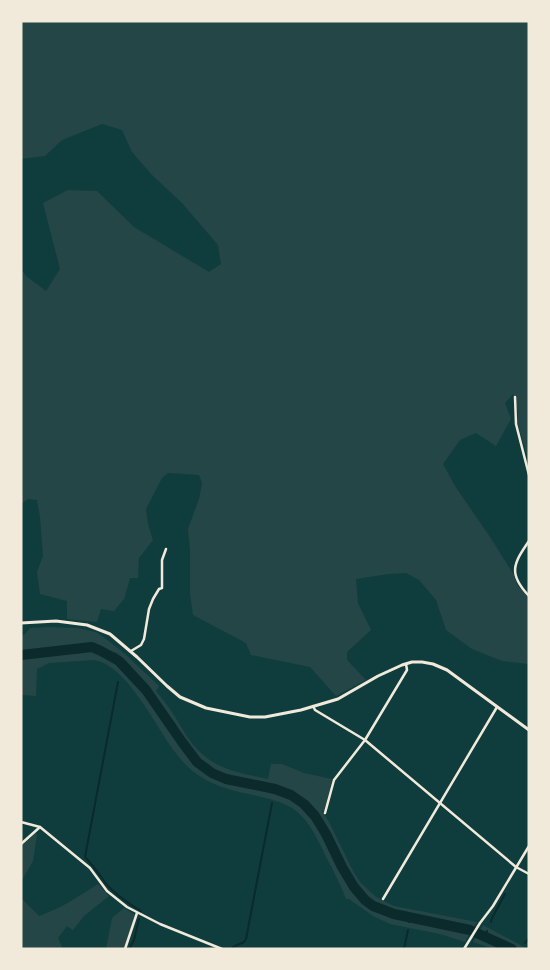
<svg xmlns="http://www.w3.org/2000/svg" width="550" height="970" font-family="'Fira Sans Condensed',sans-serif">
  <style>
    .green { fill: #244646 }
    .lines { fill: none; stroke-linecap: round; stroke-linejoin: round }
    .stream { stroke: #0a2a2b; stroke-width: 2 }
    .river { stroke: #0a2a2b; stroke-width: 10 }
    .minor { stroke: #f1e9da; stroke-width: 2.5 }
    .secondary { stroke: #f1e9da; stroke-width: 3 }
  </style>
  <rect width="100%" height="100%" fill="#0f3d3e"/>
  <g class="green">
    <polygon points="22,21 529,21 529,463 517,421 518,413 513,394 505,403 511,419 496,446 476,433 460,440 443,464 455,486 490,537 514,575 517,585 529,598 529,664 502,661 472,649 446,630 436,600 419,580 406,573 389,574 356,579 358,603 371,630 347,652 347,660 366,680 336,696 310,667 251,655 246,643 193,615 190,593 190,550 188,529 199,499 202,483 199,475 168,473 162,478 146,509 148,524 153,540 139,558 138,578 130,578 124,599 114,611 101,609 97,622 67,619 67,601 40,594 37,572 43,556 40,517 37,500 28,499 21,504 21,269 26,276 46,291 60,269 43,203 68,190 97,191 134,227 209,272 221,264 218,245 182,203 153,176 132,152 122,130 102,124 62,140 45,156 21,159"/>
    <path d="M 49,627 L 77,628 L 96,632 L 106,639 L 125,654 L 159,686 L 156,691 C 163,700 170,708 175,717 C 183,729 189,742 200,752 C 218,770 244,774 268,779 L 271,764 L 282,764 L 304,773 L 332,779 L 325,810 L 322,811 L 329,822 L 353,871 L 360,882 L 376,897 L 394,906 L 477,922 L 472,929 C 457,925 443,922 428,919 C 411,916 391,915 377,905 C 371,901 364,896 359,891 C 334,862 332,818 297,797 C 287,791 277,787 266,784 C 255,782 243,782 232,779 C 212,773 197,760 185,744 C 179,736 175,733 176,724 L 135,672 L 133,671 L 130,665 L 117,653 L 83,643 L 57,647 L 53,650 L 30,652 L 21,651 L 21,636 L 24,635 L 30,628 Z"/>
    <path d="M 91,649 L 101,652 L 111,658 L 121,665 L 133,677 L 190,756 L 207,770 L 217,776 L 228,781 L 276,791 L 289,795 L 302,804 L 316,819 L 353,887 L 363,898 L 377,909 L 393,916 L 447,927 L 470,933 L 465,942 L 440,934 L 390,924 L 373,916 L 349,899 L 346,899 C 342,888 337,879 332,868 C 321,848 312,821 292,808 C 281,801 266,798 253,795 C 220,788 196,781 175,752 C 156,727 127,665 94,660 L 49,663 L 37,669 L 36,696 L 21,695 L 21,657 L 32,657 L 57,652 Z"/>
    <polygon points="36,833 37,835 33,861 21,882 21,846"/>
    <path d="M 98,884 L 109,896 L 84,916 L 73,930 L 67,926 L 58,938 L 63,949 L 21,949 L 21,898 L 39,916 C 60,909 79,896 98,884 Z"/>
    <polygon points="124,908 135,915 124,949 106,949 112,918"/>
    <polygon points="483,925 526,948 529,946 529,949 515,949 499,940 479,932"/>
    <polygon points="477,935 508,949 494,949 473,942"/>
  </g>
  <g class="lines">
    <g class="stream">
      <path d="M 118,682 L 85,857 C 94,866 100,876 108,886 C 118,896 129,904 141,911"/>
      <polyline points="274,793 275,789"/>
      <polyline points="409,922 410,918"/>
      <polyline points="491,922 492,918 505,894"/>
      <polyline points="485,937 487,931"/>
      <polyline points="525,943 529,938"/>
      <polyline points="233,947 244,942 246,939 272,803"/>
      <polyline points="129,949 134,940 139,919"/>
      <polyline points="404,949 408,930"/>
    </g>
    <polyline class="river" points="21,655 92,647 101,651 119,661 146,690 182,742 197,762 212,773 226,779 275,789 291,795 304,804 315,816 326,834 342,867 354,887 365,900 373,906 394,914 470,930 512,949"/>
    <g class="minor">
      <polyline points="515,397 516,424 529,475"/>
      <path d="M 529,541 C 513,564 508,574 529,596"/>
      <polyline points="131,651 141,645 144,639 149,609 153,599 159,589 162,588 162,560 166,549"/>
      <polyline points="313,706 315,710 365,740 516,867 529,874"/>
      <polyline points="325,813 334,780 365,740 407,670 406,664"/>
      <polyline points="21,822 40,827 90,868 107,891 127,907 160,924 222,949"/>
      <polyline points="21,844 40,827"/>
      <polyline points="383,899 497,707"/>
      <polyline points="125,949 137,913"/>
      <polyline points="464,949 480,923 493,906 529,846"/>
    </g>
    <polyline class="secondary" points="21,623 56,621 87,625 110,634 137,657 167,686 180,697 206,708 250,717 265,717 301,710 338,699 378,676 402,665 412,662 422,662 433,664 447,670 529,730"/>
  </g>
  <rect width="550" height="970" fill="none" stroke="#f1e9da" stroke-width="45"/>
</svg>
